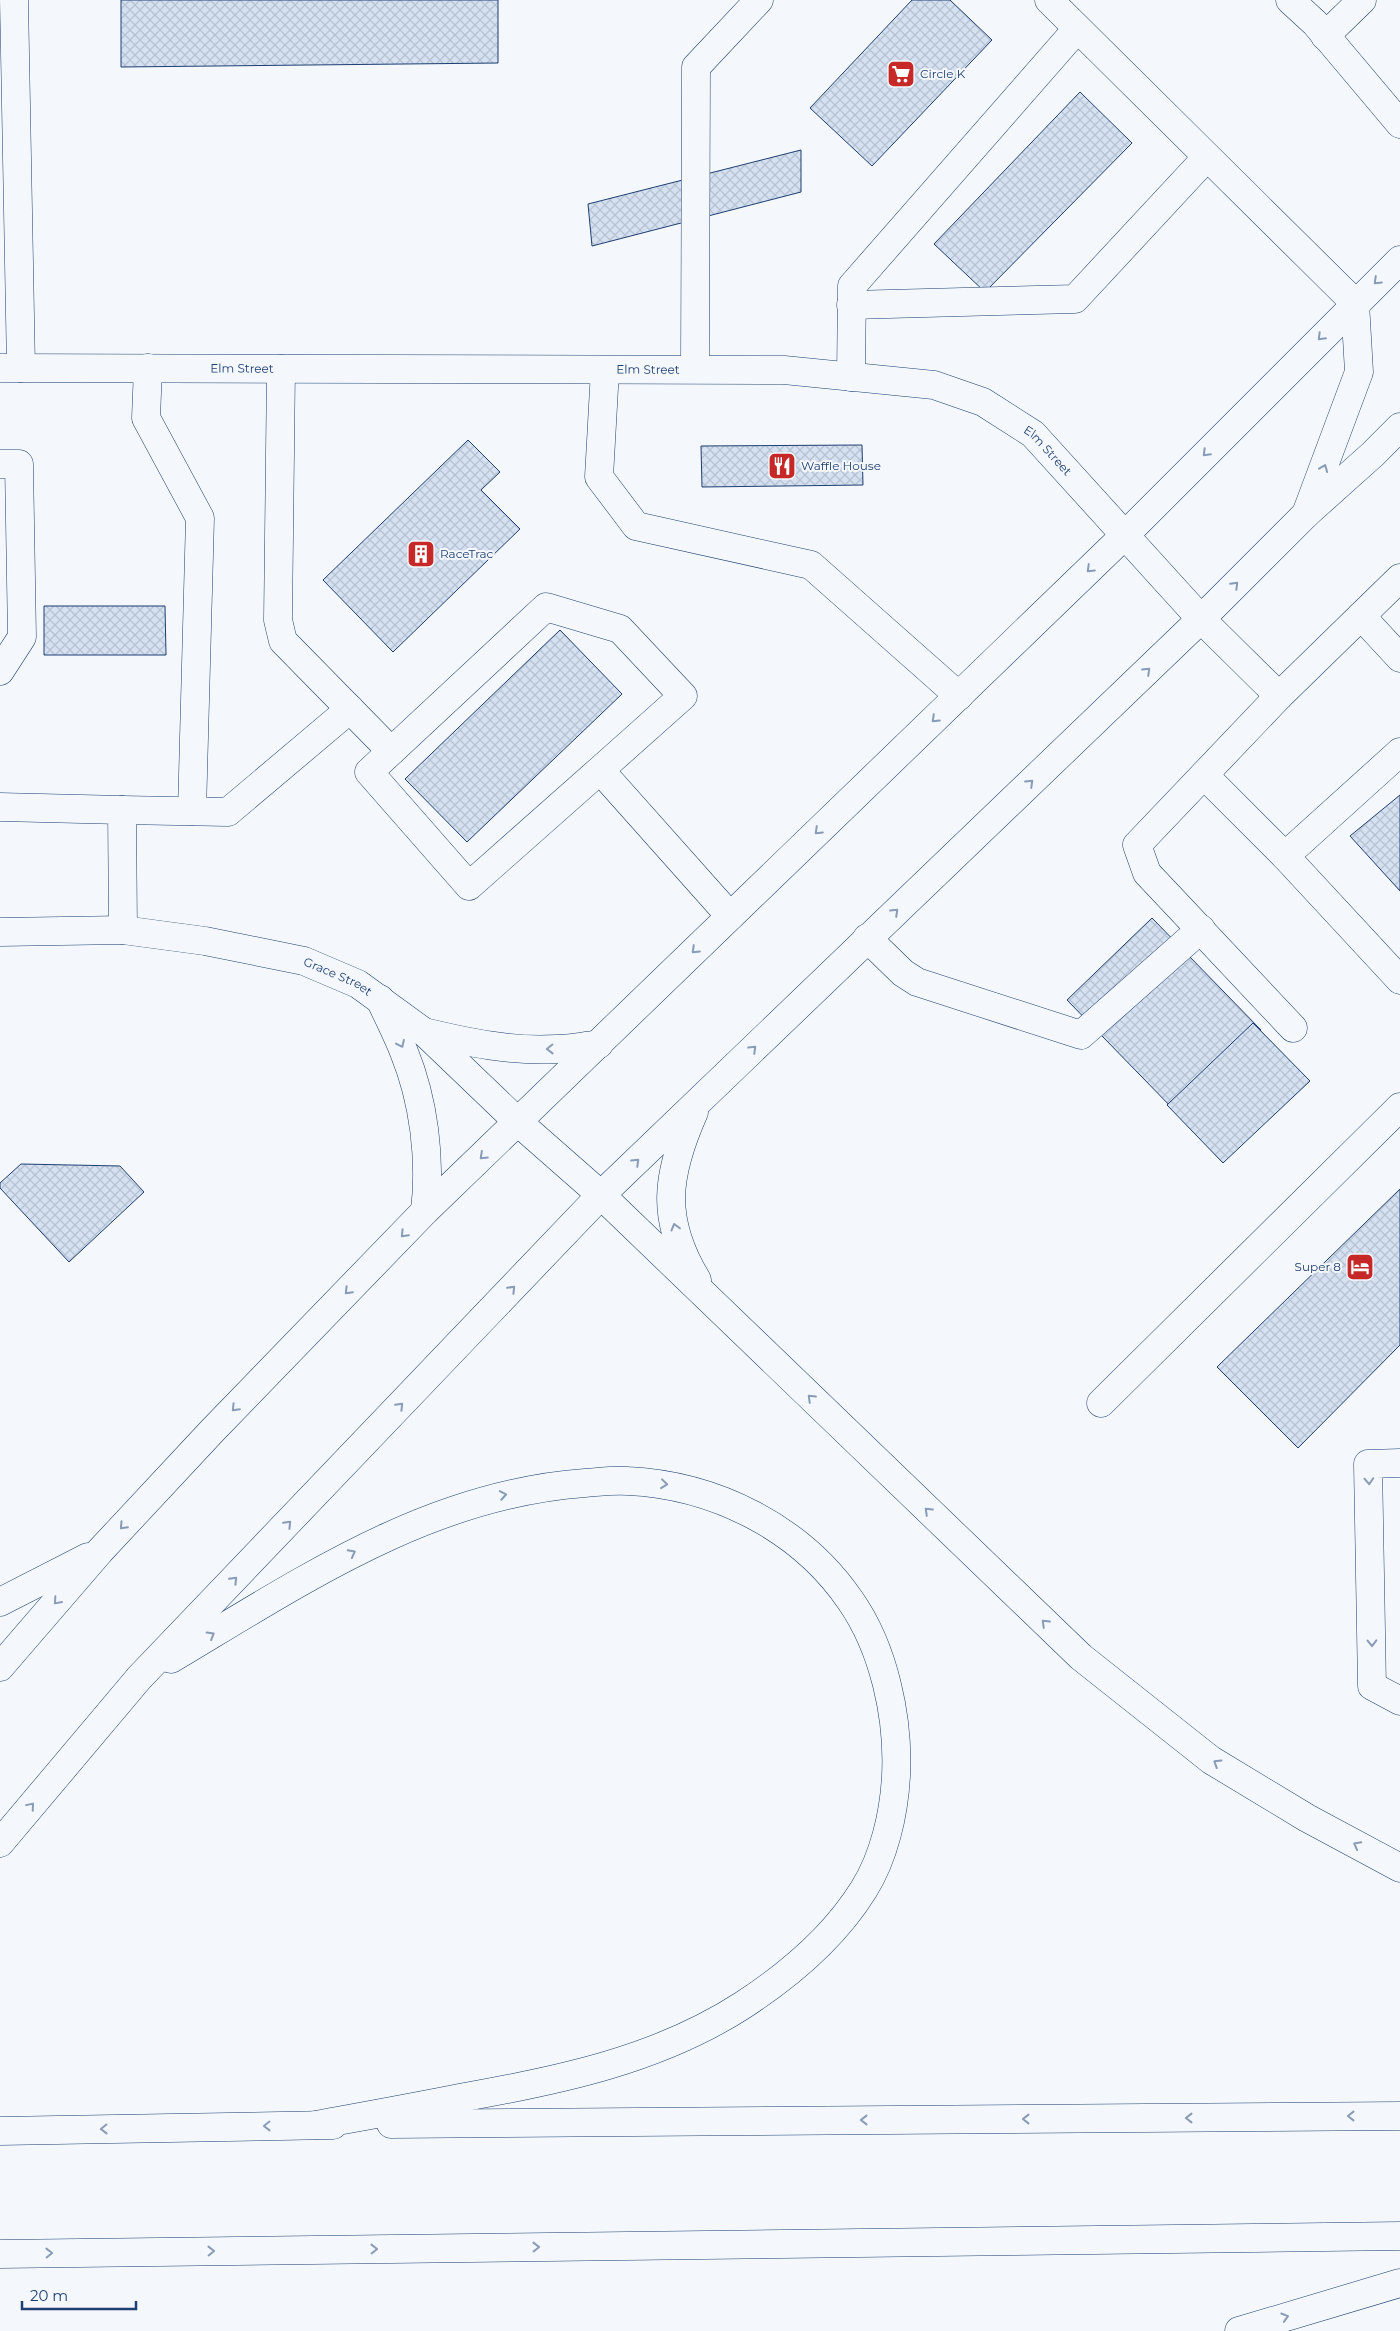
<svg xmlns="http://www.w3.org/2000/svg" width="1400" height="2331" font-family="Montserrat,sans-serif">
  <style>
    .building { fill: url(#building-cross-hatch); stroke: #1d3f73 }
    .lines { fill: none; stroke-linecap: round; stroke-linejoin: round }
    .minor-casing { stroke: #1d3f73; stroke-width: 29 }
    .highway-casing { stroke: #1d3f73; stroke-width: 29 }
    .minor { stroke: #f4f7fb; stroke-width: 28 }
    .highway { stroke: #f4f7fb; stroke-width: 28 }
    .oneway { stroke: #889bb7 }
    .labels { text-anchor: middle; stroke-width: 4; stroke-linejoin: round; paint-order: stroke }
    .poi-label { font-size: 12px; fill: #1d3f73; stroke: #f4f7fb; text-anchor: start }
    .street-label { font-size: 12px; fill: #1d3f73; stroke: #f4f7fb }
  </style>
  <defs>
    <pattern id="building-cross-hatch" width="8" height="8" patternUnits="userSpaceOnUse" patternTransform="scale(1.25)"><rect width="8" height="8" fill="#d5e0f0"/><path d="M0 0l8 8M0 8l8-8" fill="none" stroke="#b6c1d1"/></pattern>
  </defs>
  <rect width="100%" height="100%" fill="#f4f7fb"/>
  <g class="building">
    <polygon points="121,0 498,0 498,63 121,67"/>
    <polygon points="912,0 950,0 992,40 872,166 810,108"/>
    <polygon points="1080,92 1132,143 985,292 934,244"/>
    <polygon points="801,150 801,192 592,246 588,204"/>
    <polygon points="468,440 500,472 481,490 520,529 393,652 323,580"/>
    <polygon points="862,445 863,485 702,487 701,446"/>
    <polygon points="44,606 165,606 166,655 44,655"/>
    <polygon points="560,630 622,694 467,842 405,779"/>
    <polygon points="1400,795 1400,891 1350,836"/>
    <polygon points="1152,918 1261,1030 1176,1112 1067,1000"/>
    <polygon points="1253,1023 1310,1081 1223,1163 1167,1105"/>
    <polygon points="21,1164 120,1166 144,1192 69,1262 0,1188 0,1183"/>
    <polygon points="1400,1189 1400,1345 1298,1448 1217,1367"/>
  </g>
  <g class="lines">
    <defs>
      <g id="minor">
        <polyline points="14,0 21,368"/>
        <polyline points="1049,0 1355,303 1359,372 1306,514"/>
        <polyline points="1290,0 1315,23 1400,124"/>
        <polyline points="1325,36 1362,0"/>
        <polyline points="851,305 1075,299 1207,157"/>
        <path id="s1" d="M 0,368 L 784,370 L 934,385 L 983,402 L 1033,434 L 1201,619 L 1279,696"/>
        <polyline points="148,368 146,418 200,518 192,811"/>
        <polyline points="281,369 278,620 283,641 391,751"/>
        <polyline points="695,369 696,67 759,0"/>
        <polyline points="605,370 599,477 636,526 811,565 959,696"/>
        <polyline points="851,377 852,286 1077,29"/>
        <polyline points="0,464 19,464 22,637 0,671"/>
        <polyline points="1361,616 1400,658"/>
        <polyline points="600,770 683,696 620,629 546,607 369,772 469,886 600,770 730,916"/>
        <polyline points="1204,775 1285,856 1400,980"/>
        <polyline points="0,807 122,810 123,930"/>
        <polyline points="122,810 228,812 350,709"/>
        <polyline points="1285,856 1400,752"/>
        <path id="s2" d="M 0,932 L 123,930 L 205,941 L 304,961 L 358,984 L 424,1032 L 519,1123 L 601,1195"/>
        <polyline points="867,938 903,973 917,982 1081,1035 1201,929"/>
        <polyline points="1293,1028 1147,873 1137,845 1279,696 1400,578"/>
        <polyline points="1101,1403 1400,1107"/>
        <polyline points="1400,1463 1368,1464 1372,1686 1400,1701"/>
      </g>
      <g id="highway">
        <path d="M 380,999 C 388,1017 397,1034 404,1052 C 424,1101 431,1159 425,1211"/>
        <path d="M 424,1032 C 467,1042 511,1052 557,1049 C 571,1049 585,1046 599,1044"/>
        <path d="M 694,1112 C 666,1175 660,1219 697,1280"/>
        <polyline points="601,1195 1081,1657 1211,1760 1307,1818 1400,1868"/>
        <polyline points="0,1602 88,1557"/>
        <path d="M 171,1659 C 302,1581 429,1494 585,1483 C 599,1482 614,1480 628,1481 C 714,1485 800,1527 850,1600 C 884,1648 899,1718 896,1776 C 894,1814 884,1857 864,1889 C 835,1936 789,1975 743,2005 C 660,2059 561,2080 465,2097 C 415,2107 365,2116 316,2125"/>
        <polyline points="0,1667 100,1551 212,1431 425,1211 1125,535 1400,260"/>
        <polyline points="0,1843 139,1678 601,1195 1201,619 1306,514 1373,454 1400,427"/>
        <polyline points="391,2124 1400,2116"/>
        <polyline points="0,2131 333,2125"/>
        <polyline points="0,2254 1400,2236"/>
        <polyline points="1239,2331 1400,2283"/>
      </g>
    </defs>
    <use href="#minor" class="minor-casing"/>
    <use href="#highway" class="highway-casing"/>
    <use href="#minor" class="minor"/>
    <use href="#highway" class="highway"/>
  </g>
  <defs><path id="oneway-chevron" d="M-2-3.5L2.5 0L-2 3.5" fill="none" stroke-width="1.6" stroke-linecap="round" stroke-linejoin="round" transform="scale(1.25)"/></defs>
  <g class="oneway">
    <use href="#oneway-chevron" transform="translate(1377 281) rotate(136)"/>
    <use href="#oneway-chevron" transform="translate(1321 337) rotate(135)"/>
    <use href="#oneway-chevron" transform="translate(1206 453) rotate(135)"/>
    <use href="#oneway-chevron" transform="translate(1324 468) rotate(-68)"/>
    <use href="#oneway-chevron" transform="translate(1090 569) rotate(136)"/>
    <use href="#oneway-chevron" transform="translate(1235 585) rotate(-45)"/>
    <use href="#oneway-chevron" transform="translate(1147 671) rotate(-44)"/>
    <use href="#oneway-chevron" transform="translate(935 719) rotate(136)"/>
    <use href="#oneway-chevron" transform="translate(1030 783) rotate(-44)"/>
    <use href="#oneway-chevron" transform="translate(818 831) rotate(136)"/>
    <use href="#oneway-chevron" transform="translate(895 912) rotate(-44)"/>
    <use href="#oneway-chevron" transform="translate(695 950) rotate(136)"/>
    <use href="#oneway-chevron" transform="translate(401 1044) rotate(65)"/>
    <use href="#oneway-chevron" transform="translate(550 1049) rotate(179)"/>
    <use href="#oneway-chevron" transform="translate(753 1049) rotate(-44)"/>
    <use href="#oneway-chevron" transform="translate(483 1156) rotate(137)"/>
    <use href="#oneway-chevron" transform="translate(636 1162) rotate(-44)"/>
    <use href="#oneway-chevron" transform="translate(675 1227) rotate(-105)"/>
    <use href="#oneway-chevron" transform="translate(404 1234) rotate(134)"/>
    <use href="#oneway-chevron" transform="translate(512 1289) rotate(-46)"/>
    <use href="#oneway-chevron" transform="translate(348 1291) rotate(134)"/>
    <use href="#oneway-chevron" transform="translate(811 1398) rotate(-136)"/>
    <use href="#oneway-chevron" transform="translate(400 1406) rotate(-46)"/>
    <use href="#oneway-chevron" transform="translate(235 1408) rotate(134)"/>
    <use href="#oneway-chevron" transform="translate(1369 1481) rotate(87)"/>
    <use href="#oneway-chevron" transform="translate(664 1484) rotate(6)"/>
    <use href="#oneway-chevron" transform="translate(503 1495) rotate(-10)"/>
    <use href="#oneway-chevron" transform="translate(928 1511) rotate(-136)"/>
    <use href="#oneway-chevron" transform="translate(288 1524) rotate(-46)"/>
    <use href="#oneway-chevron" transform="translate(123 1526) rotate(133)"/>
    <use href="#oneway-chevron" transform="translate(352 1553) rotate(-28)"/>
    <use href="#oneway-chevron" transform="translate(234 1580) rotate(-46)"/>
    <use href="#oneway-chevron" transform="translate(57 1601) rotate(131)"/>
    <use href="#oneway-chevron" transform="translate(1045 1623) rotate(-136)"/>
    <use href="#oneway-chevron" transform="translate(211 1635) rotate(-31)"/>
    <use href="#oneway-chevron" transform="translate(1372 1643) rotate(89)"/>
    <use href="#oneway-chevron" transform="translate(1217 1763) rotate(-148)"/>
    <use href="#oneway-chevron" transform="translate(31 1806) rotate(-50)"/>
    <use href="#oneway-chevron" transform="translate(1357 1845) rotate(-152)"/>
    <use href="#oneway-chevron" transform="translate(1351 2116) rotate(180)"/>
    <use href="#oneway-chevron" transform="translate(1189 2118) rotate(180)"/>
    <use href="#oneway-chevron" transform="translate(1026 2119) rotate(180)"/>
    <use href="#oneway-chevron" transform="translate(864 2120) rotate(180)"/>
    <use href="#oneway-chevron" transform="translate(267 2126) rotate(179)"/>
    <use href="#oneway-chevron" transform="translate(104 2129) rotate(179)"/>
    <use href="#oneway-chevron" transform="translate(536 2247) rotate(-1)"/>
    <use href="#oneway-chevron" transform="translate(374 2249) rotate(-1)"/>
    <use href="#oneway-chevron" transform="translate(211 2251) rotate(-1)"/>
    <use href="#oneway-chevron" transform="translate(49 2253) rotate(-1)"/>
    <use href="#oneway-chevron" transform="translate(1285 2317) rotate(-17)"/>
  </g>
  <defs>
    <symbol id="supermarket-square" viewBox="-11 -11 22 22"><rect x="-9" y="-9" width="18" height="18" rx="4" fill="#c62828" stroke="#f4f7fb"/><path d="M-6-5.5h2.5l.6 2H6L4.5 2H-2.5L-4.4-4H-6ZM-1.5 3.2a1.3 1.3 0 1 0 .1 0ZM3 3.2a1.3 1.3 0 1 0 .1 0Z" fill="#fff"/></symbol>
    <symbol id="restaurant-square" viewBox="-11 -11 22 22"><rect x="-9" y="-9" width="18" height="18" rx="4" fill="#c62828" stroke="#f4f7fb"/><path d="M-5-6h1v4h1v-4h1v4h1v-4h1v5L-1.5 .5V6h-2V.5L-5-1ZM5-6V6H3V1.5H1.5Q1.5-4 5-6Z" fill="#fff"/></symbol>
    <symbol id="building-square" viewBox="-11 -11 22 22"><rect x="-9" y="-9" width="18" height="18" rx="4" fill="#c62828" stroke="#f4f7fb"/><path d="M-4-6H4V6H1V3H-1V6H-4ZM-2.5-4.3h1.7v1.8h-1.7ZM.8-4.3h1.7v1.8H.8ZM-2.5-1h1.7V.8h-1.7ZM.8-1h1.7V.8H.8Z" fill="#fff"/></symbol>
    <symbol id="hotel-square" viewBox="-11 -11 22 22"><rect x="-9" y="-9" width="18" height="18" rx="4" fill="#c62828" stroke="#f4f7fb"/><path d="M-6-4.5h1.5V1H6V5H4.5V3h-9V5H-6ZM-4 0a1.8 1.8 0 1 1 3.6 0ZM.5 0V-2.5h3Q6-2.5 6 0Z" fill="#fff"/></symbol>
  </defs>
  <g fill-rule="evenodd">
    <use href="#supermarket-square" x="885" y="58" width="32" height="32"/>
    <use href="#restaurant-square" x="766" y="450" width="32" height="32"/>
    <use href="#building-square" x="405" y="538" width="32" height="32"/>
    <use href="#hotel-square" x="1344" y="1251" width="32" height="32"/>
  </g>
  <g class="labels">
    <g class="poi-label">
      <text x="920" y="78">Circle K</text>
      <text x="801" y="470">Waffle House</text>
      <text x="440" y="558">RaceTrac</text>
      <text x="1341" y="1271" text-anchor="end">Super 8</text>
    </g>
    <g class="street-label">
      <text dy="4" stroke="none"><textPath href="#s1" startOffset="242">Elm Street</textPath></text>
      <text dy="4" stroke="none"><textPath href="#s1" startOffset="648">Elm Street</textPath></text>
      <text dy="4" stroke="none"><textPath href="#s1" startOffset="1068">Elm Street</textPath></text>
      <text dy="4" stroke="none"><textPath href="#s2" startOffset="344">Grace Street</textPath></text>
    </g>
  </g>
  <path d="M22 2301v8h114v-8" fill="none" stroke="#1d3f73" stroke-width="2.5"/>
  <text x="30" y="2301" font-size="15" fill="#1d3f73" stroke="#f4f7fb" stroke-width="4" paint-order="stroke">20 m</text>
</svg>
